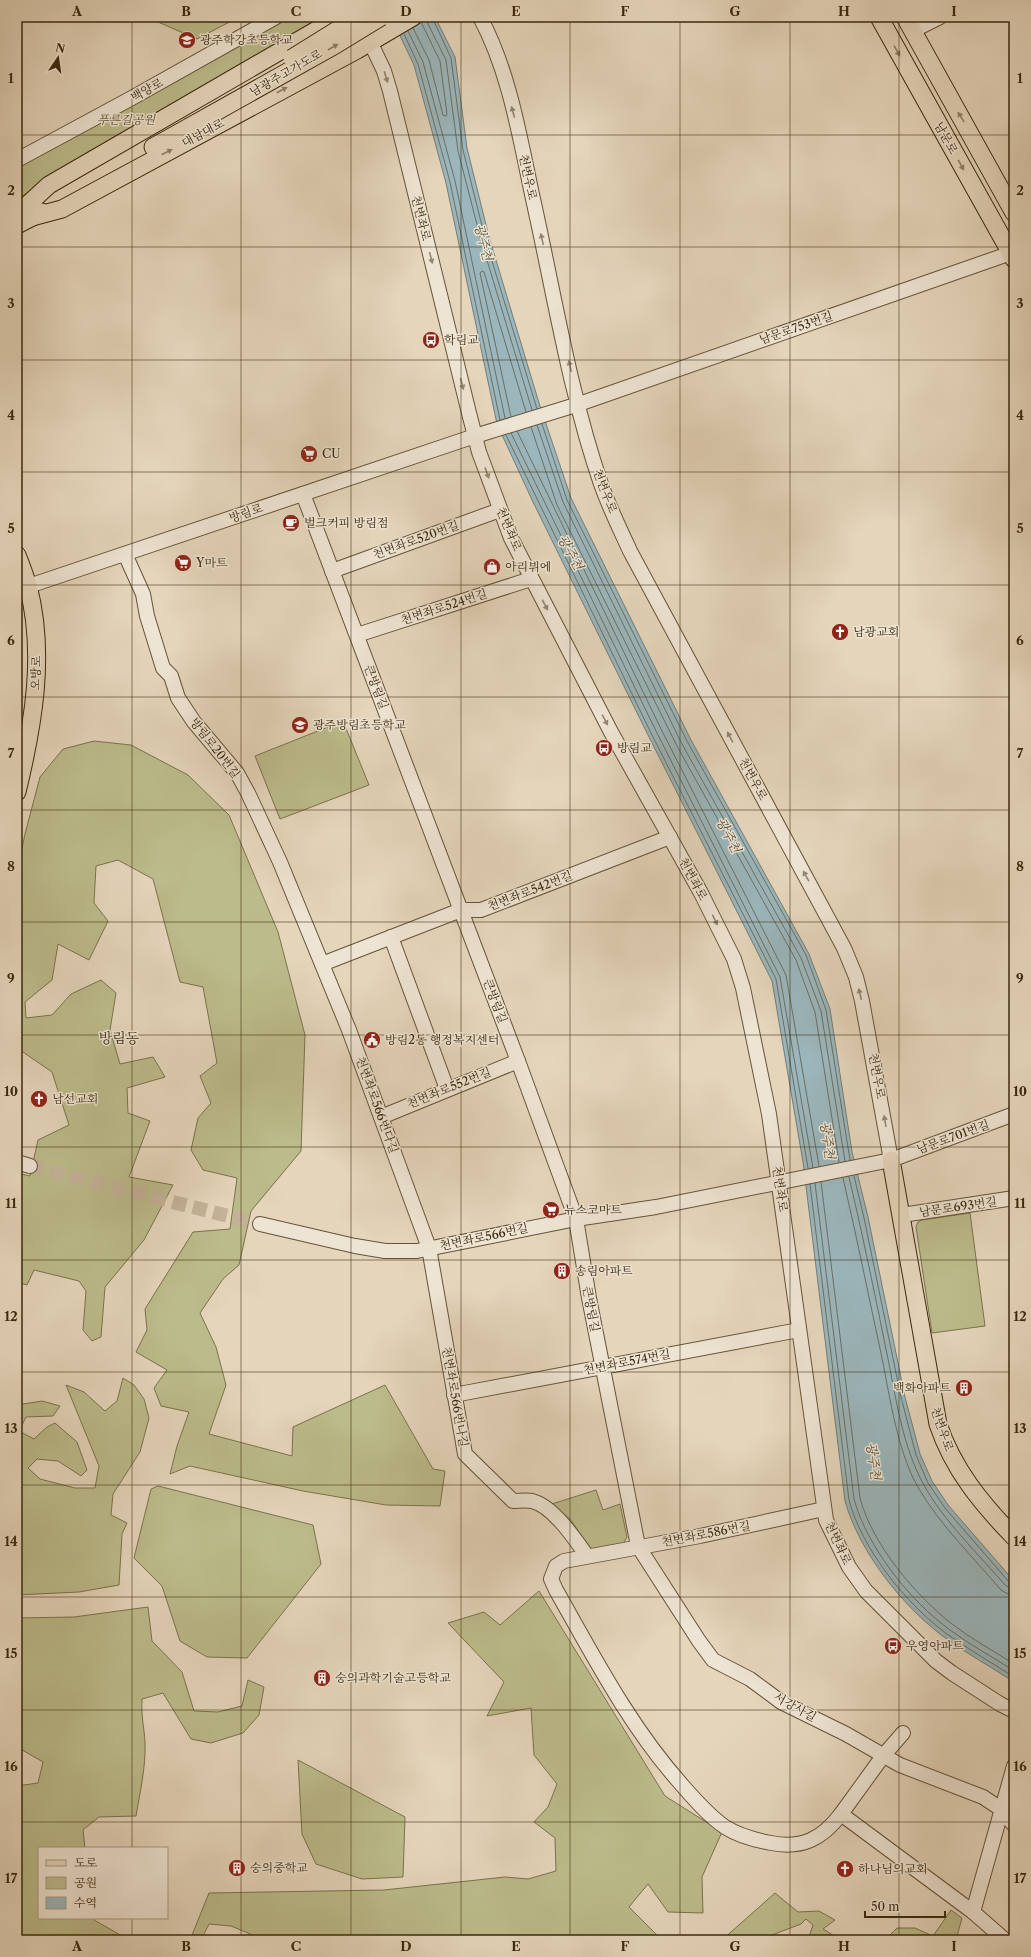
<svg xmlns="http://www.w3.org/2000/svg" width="1031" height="1957" font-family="'Libre Caslon Text','Noto Serif KR',serif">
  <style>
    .green { fill: #bcbb8b; stroke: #7b724c }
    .water { fill: #9bb6bc; stroke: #747d76 }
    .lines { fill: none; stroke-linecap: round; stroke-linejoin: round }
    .shore { stroke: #6a6f64; stroke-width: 1 }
    .minor-tunnel { stroke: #c3b298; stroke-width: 14; stroke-dasharray: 14 7; stroke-linecap: butt }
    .minor-casing { stroke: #655338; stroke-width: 16 }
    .major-casing { stroke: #3a280c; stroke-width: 19 }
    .minor { stroke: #eee4d3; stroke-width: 14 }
    .major { stroke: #e5d5bb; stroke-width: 17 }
    .major-bridge-casing { stroke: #3a280c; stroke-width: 19; stroke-linecap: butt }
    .major-bridge { stroke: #e5d5bb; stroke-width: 17 }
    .oneway { fill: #907e64 }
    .oneway2 { fill: #948670 }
    .grid { fill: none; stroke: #3a280c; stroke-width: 1; stroke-opacity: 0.55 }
    .labels { text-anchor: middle; stroke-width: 3; stroke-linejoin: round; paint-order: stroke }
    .poi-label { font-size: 12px; fill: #3a280c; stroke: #eee4d3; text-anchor: start }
    .street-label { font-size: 12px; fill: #3a280c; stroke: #eee4d3 }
    .park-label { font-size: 12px; font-style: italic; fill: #5a4d2c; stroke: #eee4d3 }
    .water-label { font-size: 13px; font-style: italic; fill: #524c38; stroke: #eee4d3 }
    .quarter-label { font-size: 14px; fill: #3a280c; stroke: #eee4d3 }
    .neatline { fill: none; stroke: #3a280c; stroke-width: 1.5 }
    .grid-label { font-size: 13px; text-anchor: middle; font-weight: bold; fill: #3a280c }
  </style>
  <rect width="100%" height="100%" fill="#e5d5bb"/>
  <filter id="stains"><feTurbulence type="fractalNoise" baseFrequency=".005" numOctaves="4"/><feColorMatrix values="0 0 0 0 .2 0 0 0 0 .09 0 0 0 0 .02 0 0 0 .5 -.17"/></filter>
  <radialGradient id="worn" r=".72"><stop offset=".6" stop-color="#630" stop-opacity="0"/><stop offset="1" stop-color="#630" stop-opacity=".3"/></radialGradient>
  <g class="green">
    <polygon points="151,17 239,17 197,39 158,22"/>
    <polygon points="276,17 327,17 141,129 17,199 17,164"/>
    <polygon points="343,721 369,785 280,819 255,756"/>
    <polygon points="94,741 131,745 188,775 229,815 278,932 305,1035 301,1151 251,1211 239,1265 223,1279 200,1313 216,1347 226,1385 209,1434 292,1456 293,1427 385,1385 433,1469 445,1471 440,1506 386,1505 303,1491 190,1466 170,1474 177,1446 189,1412 161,1406 154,1388 167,1370 136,1352 147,1330 145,1309 193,1232 230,1229 237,1178 203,1170 191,1150 198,1118 211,1103 200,1076 217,1063 203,987 180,982 153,879 118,860 96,866 94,903 108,921 89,960 58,944 52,980 25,1002 26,1018 52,1015 71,994 101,980 116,993 110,1030 120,1064 153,1057 165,1077 127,1088 128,1113 150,1121 129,1177 173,1185 144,1240 105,1287 101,1337 92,1341 83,1330 86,1291 79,1281 34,1270 27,1285 17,1282 17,1173 30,1176 38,1140 69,1125 52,1072 17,1048 17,871 25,834 40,777 63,749"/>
    <polygon points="970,1213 985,1326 932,1333 916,1227 918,1222 922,1220"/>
    <polygon points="123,1378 134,1385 144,1399 149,1418 140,1452 113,1494 111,1515 127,1523 122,1534 119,1585 79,1592 17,1595 17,1405 42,1401 60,1406 53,1416 26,1417 19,1431 34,1439 47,1427 55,1423 77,1442 87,1470 81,1476 58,1461 37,1459 28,1468 40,1479 75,1488 95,1488 99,1466 66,1385 84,1392 105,1411 117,1401"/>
    <polygon points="158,1486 313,1525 321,1564 247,1658 207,1657 180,1641 162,1586 134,1558 151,1489"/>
    <polygon points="596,1490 603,1510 620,1504 627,1537 623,1544 591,1550 571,1520 552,1504"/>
    <polygon points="539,1591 665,1796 722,1832 702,1877 703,1913 668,1912 648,1884 629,1907 662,1940 265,1940 231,1926 209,1924 201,1940 190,1940 209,1893 384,1890 505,1877 528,1879 556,1871 555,1838 534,1822 548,1807 557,1784 534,1755 531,1708 487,1716 504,1682 448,1623 484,1612 500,1625"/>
    <path d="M 148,1607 L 152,1641 L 182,1672 L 194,1711 L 218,1712 L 242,1706 L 248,1680 L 264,1687 L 259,1715 L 243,1733 L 211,1743 L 191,1739 L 163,1693 L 142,1699 C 141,1715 144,1727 145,1742 C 146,1767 140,1792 136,1816 L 99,1817 L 83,1830 L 85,1848 L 39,1848 L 39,1918 L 94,1918 L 94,1920 L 129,1940 L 17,1940 L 17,1786 L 38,1783 L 43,1762 L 17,1747 L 17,1618 L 74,1617 Z"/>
    <polygon points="298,1760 405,1817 403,1877 362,1879 316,1864 302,1834"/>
    <polygon points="775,1893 798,1912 819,1911 835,1920 823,1929 841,1940 808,1940 813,1925 806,1919 801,1924 759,1940 722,1940"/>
    <polygon points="951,1910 962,1918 956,1940 885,1940 897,1928 915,1928 933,1936"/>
  </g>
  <path class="water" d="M 391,17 L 435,17 L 455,57 L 467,148 L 489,237 L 539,403 L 571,498 L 691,740 L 809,954 L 830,1009 L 852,1152 L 868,1217 L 905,1397 L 920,1454 L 932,1481 L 948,1505 L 1014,1581 L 1014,1682 C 991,1667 966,1653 944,1637 C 902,1606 859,1551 845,1501 L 803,1162 L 772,981 L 648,735 L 533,502 L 497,424 L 446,183 L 414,65 Z"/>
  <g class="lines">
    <g class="shore">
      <polyline points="427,17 427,22 446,60 458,151 481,240 532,410"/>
      <polyline points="432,17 451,58 463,150 485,238 537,409"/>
      <polyline points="413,28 429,60 443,115 446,116 447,114 440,61 421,22"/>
      <polyline points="408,31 423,62 455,181 505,418"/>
      <polyline points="404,34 418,64 450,182 500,420"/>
      <polyline points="511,417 480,273 482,271 484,272 526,412"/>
      <polyline points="542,424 567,500 687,741 806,955 826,1010 850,1160"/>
      <polyline points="537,425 563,502 682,744 801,958 821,1011 845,1161"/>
      <polyline points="531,427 557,505 677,746 796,960 815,1012 839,1162"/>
      <polyline points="517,431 661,729 786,975 819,1166"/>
      <polyline points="511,433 656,731 780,977 813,1168"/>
      <polyline points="506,435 651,733 776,979 808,1168"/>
      <polyline points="854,1176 864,1218 901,1397 916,1455 928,1483 945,1508 1009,1582 1014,1584"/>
      <path d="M 849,1177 C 863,1236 875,1295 887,1354 C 896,1397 902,1446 924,1485 C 942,1519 980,1556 1006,1586 L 1014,1589"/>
      <path d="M 843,1178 C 857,1238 869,1298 882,1358 C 890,1398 898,1454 919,1489 C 941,1526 973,1557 1001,1590 L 1006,1593 L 1014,1595"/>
      <path d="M 821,1182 L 860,1498 C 872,1544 915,1595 952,1624 C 971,1639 994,1651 1014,1664"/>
      <path d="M 815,1183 L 854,1499 C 867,1547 910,1601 950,1630 C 970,1645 993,1657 1014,1671"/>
      <path d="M 810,1184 L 849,1500 C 862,1549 906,1604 947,1634 C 968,1649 992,1663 1014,1677"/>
    </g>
    <polyline class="minor-tunnel" points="30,1166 260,1224"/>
    <defs>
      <g id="minor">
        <path d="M 480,17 C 510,73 520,139 533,199 C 554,293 570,394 601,484 C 609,507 620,529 630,551 L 844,948 L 856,977 L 862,1001 L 891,1160"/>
        <polyline points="912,31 940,17"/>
        <polyline points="366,33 384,71 390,91 469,413 479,452 511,538 611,732 701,893 734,959 743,988 769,1114 826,1520 849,1567 866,1591 936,1661 952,1673 1000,1704 1014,1711"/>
        <polyline points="17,160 130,99 276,17"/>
        <polyline points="303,494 518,1061 576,1219 589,1298 638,1546 699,1641 713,1660 750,1679 781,1702 846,1734 900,1765 983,1797 1001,1809 1014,1825"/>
        <path d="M 125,554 L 143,594 L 147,616 L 163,668 L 171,676 L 178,698 L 194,722 L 237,773 L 248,793 L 280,862 L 349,1030 L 429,1248 L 465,1454 L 513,1501 C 519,1501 526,1500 532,1501 C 553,1506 575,1539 587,1556"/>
        <polyline points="332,571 500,510"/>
        <polyline points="17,590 475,436 579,404 1014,252"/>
        <polyline points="357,635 531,579"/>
        <polyline points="391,937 447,1089"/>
        <polyline points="322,964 461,910 481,910 670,837"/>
        <polyline points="381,1117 518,1061"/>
        <polyline points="17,1162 30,1166"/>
        <polyline points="902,1215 1014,1198"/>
        <polyline points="260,1224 355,1246 385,1251 417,1251 576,1219 656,1207 891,1160 1014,1114"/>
        <polyline points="454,1395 799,1330"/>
        <path d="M 824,1509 L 700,1536 L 564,1561 L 556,1566 L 551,1579 L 556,1590 C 594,1657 630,1727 682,1785 C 695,1800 709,1816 725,1827 C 739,1836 755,1840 771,1843 C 802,1849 822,1839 841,1814 L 973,1912 L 1005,1940"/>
        <polyline points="841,1814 883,1756 903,1733"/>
        <polyline points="973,1912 1014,1766"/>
      </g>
      <g id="major">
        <polyline points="879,17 1014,259"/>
        <polyline points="905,17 1014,213"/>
        <polyline points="153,147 189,127"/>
        <polyline points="24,208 49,185 339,17"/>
        <polyline points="32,217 62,209 357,50 413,17"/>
        <polyline points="17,225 42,212"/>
        <path d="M 17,555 C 21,565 25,576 28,586 C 46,654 33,726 17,792"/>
        <path d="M 891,1160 L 938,1424 C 953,1469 981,1503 1014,1537"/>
      </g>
    </defs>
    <use href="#minor" class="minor-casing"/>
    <use href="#major" class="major-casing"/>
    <use href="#minor" class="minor"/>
    <use href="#major" class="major"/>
    <defs>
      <g id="major-bridge">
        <polyline points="292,58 358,17"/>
        <polyline points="189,127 337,44 381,17"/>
      </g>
    </defs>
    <use href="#major-bridge" class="major-bridge-casing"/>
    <use href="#major-bridge" class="major-bridge"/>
  </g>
  <defs><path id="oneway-solid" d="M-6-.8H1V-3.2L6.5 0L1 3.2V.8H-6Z"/></defs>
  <g class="oneway">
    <use href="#oneway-solid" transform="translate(333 47) rotate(-30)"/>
    <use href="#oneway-solid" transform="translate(897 51) rotate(61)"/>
    <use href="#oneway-solid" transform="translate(282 90) rotate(-28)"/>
    <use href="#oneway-solid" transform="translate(961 117) rotate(-122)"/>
    <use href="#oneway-solid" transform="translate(167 152) rotate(-28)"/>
    <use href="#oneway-solid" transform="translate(961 165) rotate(61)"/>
  </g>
  <g class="oneway2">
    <use href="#oneway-solid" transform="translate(386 77) rotate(73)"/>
    <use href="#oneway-solid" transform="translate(513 112) rotate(-105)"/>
    <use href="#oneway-solid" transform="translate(542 239) rotate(-102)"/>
    <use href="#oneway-solid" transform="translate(431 258) rotate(76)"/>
    <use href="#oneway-solid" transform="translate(570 366) rotate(-103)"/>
    <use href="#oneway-solid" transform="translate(462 384) rotate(76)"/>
    <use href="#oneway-solid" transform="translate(487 473) rotate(70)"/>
    <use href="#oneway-solid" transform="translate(545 605) rotate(62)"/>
    <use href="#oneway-solid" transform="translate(605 720) rotate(62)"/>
    <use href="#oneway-solid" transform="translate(730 737) rotate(-118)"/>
    <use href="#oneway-solid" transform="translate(806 876) rotate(-119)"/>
    <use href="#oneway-solid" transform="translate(715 920) rotate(64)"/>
    <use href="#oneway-solid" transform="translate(860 994) rotate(-103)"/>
    <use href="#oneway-solid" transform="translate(885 1121) rotate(-100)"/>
  </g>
  <path class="grid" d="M 132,17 L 132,1848M 241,17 L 241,1940M 351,17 L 351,1940M 461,17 L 461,1940M 570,17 L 570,1940M 680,17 L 680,1940M 790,17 L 790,1940M 899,17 L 899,1940M 17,135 L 1014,135M 17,247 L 1014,247M 17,360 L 1014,360M 17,472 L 1014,472M 17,585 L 1014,585M 17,697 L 1014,697M 17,810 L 1014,810M 17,922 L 1014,922M 17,1035 L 1014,1035M 17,1147 L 1014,1147M 17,1260 L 1014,1260M 17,1372 L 1014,1372M 17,1485 L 1014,1485M 17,1597 L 1014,1597M 17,1710 L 1014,1710M 17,1822 L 1014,1822M 132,1918 L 132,1940"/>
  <defs>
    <symbol id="school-disc" viewBox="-11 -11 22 22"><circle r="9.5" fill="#8f2418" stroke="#eee4d3"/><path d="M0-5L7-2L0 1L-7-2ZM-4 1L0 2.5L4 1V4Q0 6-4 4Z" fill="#fff"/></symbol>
    <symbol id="bus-disc" viewBox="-11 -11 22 22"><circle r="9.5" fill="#8f2418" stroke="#eee4d3"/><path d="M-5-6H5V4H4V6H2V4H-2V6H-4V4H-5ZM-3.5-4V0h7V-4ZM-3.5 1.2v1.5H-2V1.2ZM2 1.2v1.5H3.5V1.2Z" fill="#fff"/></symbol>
    <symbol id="supermarket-disc" viewBox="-11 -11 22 22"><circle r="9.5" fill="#8f2418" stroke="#eee4d3"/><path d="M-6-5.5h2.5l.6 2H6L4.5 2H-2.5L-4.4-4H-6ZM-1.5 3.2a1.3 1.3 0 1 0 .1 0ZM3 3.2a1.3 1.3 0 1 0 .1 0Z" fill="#fff"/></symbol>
    <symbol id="cafe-disc" viewBox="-11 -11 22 22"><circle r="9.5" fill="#8f2418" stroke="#eee4d3"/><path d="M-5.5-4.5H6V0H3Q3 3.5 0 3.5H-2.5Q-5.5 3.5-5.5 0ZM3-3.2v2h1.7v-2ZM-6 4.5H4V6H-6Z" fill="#fff"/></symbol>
    <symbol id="shop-disc" viewBox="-11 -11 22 22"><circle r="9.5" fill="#8f2418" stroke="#eee4d3"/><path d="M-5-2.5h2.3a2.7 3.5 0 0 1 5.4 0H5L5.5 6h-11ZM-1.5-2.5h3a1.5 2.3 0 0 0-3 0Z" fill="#fff"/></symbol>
    <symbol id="church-disc" viewBox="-11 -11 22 22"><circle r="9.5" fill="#8f2418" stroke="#eee4d3"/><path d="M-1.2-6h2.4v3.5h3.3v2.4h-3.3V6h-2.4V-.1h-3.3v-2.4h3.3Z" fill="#fff"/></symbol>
    <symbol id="civic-disc" viewBox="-11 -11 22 22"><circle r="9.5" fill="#8f2418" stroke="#eee4d3"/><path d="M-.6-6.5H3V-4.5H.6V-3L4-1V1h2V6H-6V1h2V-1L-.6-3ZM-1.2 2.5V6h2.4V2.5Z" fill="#fff"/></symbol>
    <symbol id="building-disc" viewBox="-11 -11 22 22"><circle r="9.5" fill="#8f2418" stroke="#eee4d3"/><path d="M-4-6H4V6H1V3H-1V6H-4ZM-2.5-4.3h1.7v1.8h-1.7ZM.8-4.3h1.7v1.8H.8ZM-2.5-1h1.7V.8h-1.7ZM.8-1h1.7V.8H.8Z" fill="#fff"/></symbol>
  </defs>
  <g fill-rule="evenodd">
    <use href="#school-disc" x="177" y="30" width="20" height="20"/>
    <use href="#bus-disc" x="421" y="330" width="20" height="20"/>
    <use href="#supermarket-disc" x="299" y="444" width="20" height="20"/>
    <use href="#cafe-disc" x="281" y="513" width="20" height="20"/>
    <use href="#supermarket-disc" x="173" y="553" width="20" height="20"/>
    <use href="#shop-disc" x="482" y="557" width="20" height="20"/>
    <use href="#church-disc" x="830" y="622" width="20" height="20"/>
    <use href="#school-disc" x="290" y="715" width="20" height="20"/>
    <use href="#bus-disc" x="594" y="738" width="20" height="20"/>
    <use href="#civic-disc" x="362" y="1030" width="20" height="20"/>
    <use href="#church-disc" x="29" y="1089" width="20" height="20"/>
    <use href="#supermarket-disc" x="541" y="1200" width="20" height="20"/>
    <use href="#building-disc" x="552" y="1261" width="20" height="20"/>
    <use href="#building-disc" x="954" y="1378" width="20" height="20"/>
    <use href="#bus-disc" x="883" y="1636" width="20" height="20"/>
    <use href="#building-disc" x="312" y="1668" width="20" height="20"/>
    <use href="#building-disc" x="227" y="1858" width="20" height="20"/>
    <use href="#church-disc" x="835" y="1859" width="20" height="20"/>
  </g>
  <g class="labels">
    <g class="poi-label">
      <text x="200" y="44">광주학강초등학교</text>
      <text x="444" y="344">학림교</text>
      <text x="322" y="458">CU</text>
      <text x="304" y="527">벌크커피 방림점</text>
      <text x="196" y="567">Y마트</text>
      <text x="505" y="571">아리뷔에</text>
      <text x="853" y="636">남광교회</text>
      <text x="313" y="729">광주방림초등학교</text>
      <text x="617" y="752">방림교</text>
      <text x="385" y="1044">방림2동 행정복지센터</text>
      <text x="52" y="1103">남선교회</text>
      <text x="564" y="1214">뉴스코마트</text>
      <text x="575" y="1275">송림아파트</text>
      <text x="951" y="1392" text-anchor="end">백화아파트</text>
      <text x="906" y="1650">우영아파트</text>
      <text x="335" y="1682">숭의과학기술고등학교</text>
      <text x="250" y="1872">숭의중학교</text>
      <text x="858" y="1873">하나님의교회</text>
    </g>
    <g class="street-label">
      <text transform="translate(286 73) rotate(-30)" y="4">남광주고가도로</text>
      <text transform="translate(147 90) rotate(-29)" y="4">백양로</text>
      <text transform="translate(203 133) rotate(-28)" y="4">대남대로</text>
      <text transform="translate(946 138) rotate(61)" y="4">남문로</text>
      <text transform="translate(528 177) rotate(78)" y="4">천변우로</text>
      <text transform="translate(421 218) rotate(76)" y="4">천변좌로</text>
      <text transform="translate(796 328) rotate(-19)" y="4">남문로753번길</text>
      <text transform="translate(605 491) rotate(69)" y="4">천변우로</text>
      <text transform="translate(246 513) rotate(-19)" y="4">방림로</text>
      <text transform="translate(509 529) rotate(67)" y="4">천변좌로</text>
      <text transform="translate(416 540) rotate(-20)" y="4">천변좌로520번길</text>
      <text transform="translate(444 607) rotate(-18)" y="4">천변좌로524번길</text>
      <text transform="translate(36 673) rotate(-88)" y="4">오방로</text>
      <text transform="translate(376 687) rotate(69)" y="4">큰방림길</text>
      <text transform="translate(215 748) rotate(52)" y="4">방림로20번길</text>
      <text transform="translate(753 779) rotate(62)" y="4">천변우로</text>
      <text transform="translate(693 879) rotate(62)" y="4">천변좌로</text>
      <text transform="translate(530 891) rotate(-21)" y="4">천변좌로542번길</text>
      <text transform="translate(495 1001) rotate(69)" y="4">큰방림길</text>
      <text transform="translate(877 1076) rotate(80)" y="4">천변우로</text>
      <text transform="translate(449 1088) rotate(-22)" y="4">천변좌로552번길</text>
      <text transform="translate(377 1105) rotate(70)" y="4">천변좌로566번다길</text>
      <text transform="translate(953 1137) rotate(-20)" y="4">남문로701번길</text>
      <text transform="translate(780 1189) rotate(82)" y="4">천변좌로</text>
      <text transform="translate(958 1207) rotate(-8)" y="4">남문로693번길</text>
      <text transform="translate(484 1237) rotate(-12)" y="4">천변좌로566번길</text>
      <text transform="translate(591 1309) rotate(79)" y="4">큰방림길</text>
      <text transform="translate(627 1362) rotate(-11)" y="4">천변좌로574번길</text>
      <text transform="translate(455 1397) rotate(80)" y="4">천변좌로566번나길</text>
      <text transform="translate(942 1429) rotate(71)" y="4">천변우로</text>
      <text transform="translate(706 1534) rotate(-11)" y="4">천변좌로586번길</text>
      <text transform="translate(838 1543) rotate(65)" y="4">천변좌로</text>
      <text transform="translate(795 1707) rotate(29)" y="4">서강사길</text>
    </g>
    <g class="park-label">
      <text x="126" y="124">푸른길공원</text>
    </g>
    <g class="water-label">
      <text transform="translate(484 242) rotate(76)" y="5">광주천</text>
      <text transform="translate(571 552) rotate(61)" y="5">광주천</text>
      <text transform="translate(729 835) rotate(63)" y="5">광주천</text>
      <text transform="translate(828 1140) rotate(82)" y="5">광주천</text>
      <text transform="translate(874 1461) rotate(82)" y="5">광주천</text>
    </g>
    <g class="quarter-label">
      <text x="119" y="1043">방림동</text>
    </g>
  </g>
  <rect width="1031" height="1957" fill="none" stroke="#e5d5bb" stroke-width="44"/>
  <rect x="38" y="1847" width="130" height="72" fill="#eee4d3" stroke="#a69983"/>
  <rect x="46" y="1860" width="20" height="6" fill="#e5d5bb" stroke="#a69983"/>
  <text x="74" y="1867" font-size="12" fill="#3a280c">도로</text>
  <rect x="46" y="1877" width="20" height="12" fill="#bcbb8b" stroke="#a69983"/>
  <text x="74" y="1887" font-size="12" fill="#3a280c">공원</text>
  <rect x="46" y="1897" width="20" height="12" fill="#9bb6bc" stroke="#a69983"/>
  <text x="74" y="1907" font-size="12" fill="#3a280c">수역</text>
  <g transform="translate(58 58) rotate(13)" stroke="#eee4d3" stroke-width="3" paint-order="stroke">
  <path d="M0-3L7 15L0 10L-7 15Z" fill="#3a280c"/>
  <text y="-6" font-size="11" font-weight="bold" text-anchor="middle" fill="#3a280c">N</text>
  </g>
  <path d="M865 1911v6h80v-6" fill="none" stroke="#3a280c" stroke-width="2"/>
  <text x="871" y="1911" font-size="12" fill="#3a280c" stroke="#eee4d3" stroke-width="3" paint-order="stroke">50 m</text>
  <rect x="22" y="22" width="987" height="1913" class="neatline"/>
  <g class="grid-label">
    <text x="77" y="16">A</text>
    <text x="186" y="16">B</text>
    <text x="296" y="16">C</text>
    <text x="406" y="16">D</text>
    <text x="516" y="16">E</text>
    <text x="625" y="16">F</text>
    <text x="735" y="16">G</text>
    <text x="844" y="16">H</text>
    <text x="954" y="16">I</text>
    <text x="11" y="83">1</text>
    <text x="1020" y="83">1</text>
    <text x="11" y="195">2</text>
    <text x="1020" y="195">2</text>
    <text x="11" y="308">3</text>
    <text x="1020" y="308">3</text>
    <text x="11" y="420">4</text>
    <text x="1020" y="420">4</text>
    <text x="11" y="533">5</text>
    <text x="1020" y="533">5</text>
    <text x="11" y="645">6</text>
    <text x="1020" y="645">6</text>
    <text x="11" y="758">7</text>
    <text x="1020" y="758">7</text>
    <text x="11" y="871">8</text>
    <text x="1020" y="871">8</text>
    <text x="11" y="983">9</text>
    <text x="1020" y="983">9</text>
    <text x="11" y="1096">10</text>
    <text x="1020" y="1096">10</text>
    <text x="11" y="1208">11</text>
    <text x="1020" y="1208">11</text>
    <text x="11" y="1321">12</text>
    <text x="1020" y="1321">12</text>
    <text x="11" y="1433">13</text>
    <text x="1020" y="1433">13</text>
    <text x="11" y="1546">14</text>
    <text x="1020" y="1546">14</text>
    <text x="11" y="1658">15</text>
    <text x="1020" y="1658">15</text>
    <text x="11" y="1771">16</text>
    <text x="1020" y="1771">16</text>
    <text x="11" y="1883">17</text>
    <text x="1020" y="1883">17</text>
    <text x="77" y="1951">A</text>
    <text x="186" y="1951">B</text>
    <text x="296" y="1951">C</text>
    <text x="406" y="1951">D</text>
    <text x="516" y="1951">E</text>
    <text x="625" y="1951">F</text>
    <text x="735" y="1951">G</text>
    <text x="844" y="1951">H</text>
    <text x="954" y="1951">I</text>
  </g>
  <rect width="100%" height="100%" filter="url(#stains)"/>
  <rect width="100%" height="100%" fill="url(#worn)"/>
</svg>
